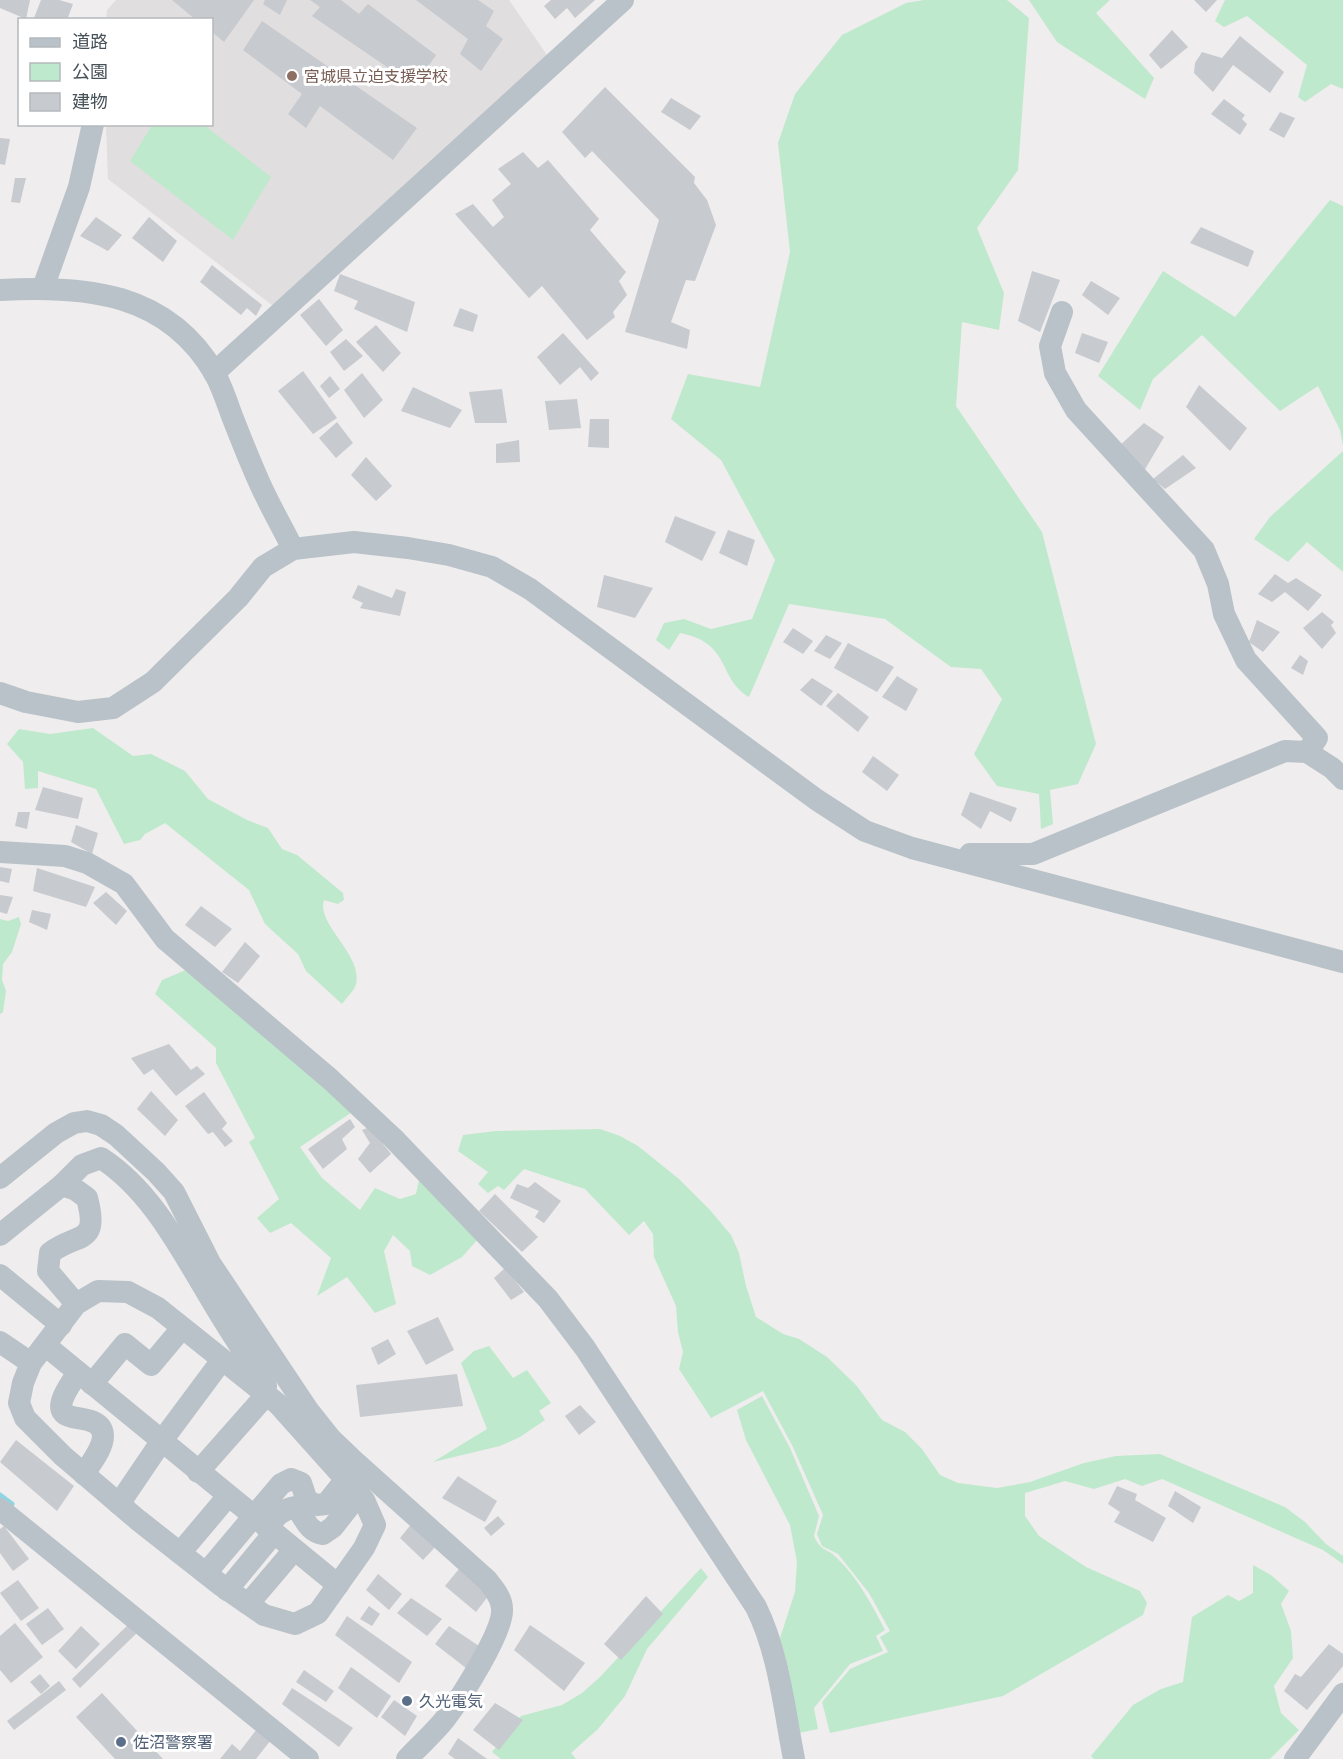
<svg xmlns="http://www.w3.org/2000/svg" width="1343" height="1759" font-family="'IBM Plex Sans','Noto Sans JP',sans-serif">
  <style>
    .education { fill: #e0dede }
    .green { fill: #bfe9cd }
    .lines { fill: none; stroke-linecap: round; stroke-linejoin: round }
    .stream { stroke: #90d5e2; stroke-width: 5 }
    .building { fill: #c7cacf }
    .minor { stroke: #b9c2c8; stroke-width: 22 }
    .education-dot { fill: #8d6e63; stroke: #fff; stroke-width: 2 }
    .service-dot { fill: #5c6f8a; stroke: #fff; stroke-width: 2 }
    .labels { text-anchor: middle; stroke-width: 6; stroke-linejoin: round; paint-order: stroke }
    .education-label { font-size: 16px; fill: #785e54; stroke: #fff; text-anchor: start }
    .service-label { font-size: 16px; fill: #4e5e75; stroke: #fff; text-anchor: start }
  </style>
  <rect width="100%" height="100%" fill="#efeded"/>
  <polygon class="education" points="116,0 509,0 547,55 277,309 108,179 106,125 212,124 212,20 106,19 107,10"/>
  <g class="green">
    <path d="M 924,0 L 1007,0 L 1029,18 L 1018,170 L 977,228 L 1004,293 L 999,330 L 962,322 L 956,406 L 1042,532 L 1096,744 L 1078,784 L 1050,790 L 1053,824 L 1041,829 L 1039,794 L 997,786 L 974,754 L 1002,699 L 981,669 L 951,667 L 885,619 L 789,604 L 749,697 C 717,678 732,643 680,633 L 669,650 L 656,640 L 664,623 L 684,619 L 711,629 L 752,619 L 775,560 L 721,460 L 671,419 L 688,374 L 760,387 L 790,252 L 778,143 L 795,94 L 842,35 L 906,3 Z"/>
    <polygon points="1029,0 1110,0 1096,13 1154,78 1145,99 1057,42"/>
    <polygon points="1225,0 1343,0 1343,89 1331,84 1305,102 1298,97 1307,65 1247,16 1224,27 1215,21"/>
    <polygon points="152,125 204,125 271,177 233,240 130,161"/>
    <polygon points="1330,200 1343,206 1343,446 1340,430 1318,386 1280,411 1202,335 1153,379 1140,410 1098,376 1163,271 1235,317"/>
    <polygon points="1343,451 1343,572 1307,542 1288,562 1254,539 1270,517"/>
    <path d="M 93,728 L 133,756 L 151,754 L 185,771 L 208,799 L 247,820 L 268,828 L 282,849 L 297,855 L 343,893 L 344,900 L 338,904 L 324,900 C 316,925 363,954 356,984 C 355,990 346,998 342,1004 L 306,971 L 298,954 L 265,924 L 249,890 L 165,823 L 145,834 L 140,840 L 124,844 L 96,789 L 38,771 L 38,788 L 25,789 L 23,762 L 7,744 L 19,729 L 50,734 Z"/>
    <polygon points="19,917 21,924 12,952 3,964 2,980 6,991 3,1012 0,1014 0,919 8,921"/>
    <polygon points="186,970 352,1112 300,1147 322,1178 360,1210 375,1188 400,1199 416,1194 419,1180 478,1239 462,1257 430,1275 412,1266 410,1251 393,1235 384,1251 396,1304 375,1313 347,1277 317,1296 331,1258 291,1223 270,1233 257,1218 279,1199 249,1142 255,1138 216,1063 216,1048 155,994 162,980"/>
    <polygon points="600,1129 620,1136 638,1146 679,1179 710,1210 731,1235 739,1253 746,1286 756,1317 783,1334 799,1339 827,1357 856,1385 882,1420 905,1432 922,1449 940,1475 958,1483 997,1488 1030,1482 1084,1463 1116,1456 1160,1454 1285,1507 1305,1522 1326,1544 1343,1556 1343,1564 1323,1550 1162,1479 1142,1486 1125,1479 1094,1489 1065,1481 1025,1493 1025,1516 1039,1536 1086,1567 1140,1591 1147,1603 1143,1615 1003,1696 830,1733 822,1702 850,1669 888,1652 880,1637 890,1631 869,1593 838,1554 822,1546 817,1534 823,1515 793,1447 763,1391 711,1418 679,1369 683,1352 678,1332 676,1306 654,1257 653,1234 644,1221 629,1235 585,1189 524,1169 504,1190 498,1186 488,1193 478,1184 488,1172 458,1151 463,1135 496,1131"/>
    <polygon points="489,1346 513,1378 527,1370 551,1403 539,1411 545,1420 520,1437 500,1446 433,1462 487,1429 461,1363 474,1351"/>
    <path d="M 762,1396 L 790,1448 L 819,1516 L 814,1536 C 822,1553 826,1547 837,1558 C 858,1578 872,1605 885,1630 L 876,1636 L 883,1651 L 850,1664 L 814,1708 L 818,1729 L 798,1733 L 789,1671 L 780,1638 L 795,1592 L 797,1562 L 790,1525 L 746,1440 L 737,1410 Z"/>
    <polygon points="1253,1565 1271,1575 1289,1591 1281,1604 1291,1631 1293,1658 1274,1686 1281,1713 1299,1730 1270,1759 1094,1759 1091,1756 1133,1705 1161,1689 1183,1682 1192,1617 1228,1595 1239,1601 1253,1593"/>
    <polygon points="701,1568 708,1577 647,1649 625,1696 598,1729 571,1753 576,1759 501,1759 492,1752 521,1716 562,1705 582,1693 600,1677"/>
  </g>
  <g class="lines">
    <polyline class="stream" points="0,1495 12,1504"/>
  </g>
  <g class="building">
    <polygon points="0,0 30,0 26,19 0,8"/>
    <polygon points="41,0 59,0 73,4 67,20 34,18"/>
    <polygon points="172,0 254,0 224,42 212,32 212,20 196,20"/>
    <polygon points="265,0 287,0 280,15 263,4"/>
    <polygon points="310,0 341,0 359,14 368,4 436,55 415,86 312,16 320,7"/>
    <polygon points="416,0 478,0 494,11 486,26 503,39 481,71 460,54 468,39"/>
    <polygon points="551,0 595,0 575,18 567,8 555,19 544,6"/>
    <polygon points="1194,0 1217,0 1206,12"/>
    <polygon points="262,21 417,128 393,160 320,106 306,128 288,114 302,94 243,50"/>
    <polygon points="1172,30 1188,47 1161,69 1149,55"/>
    <polygon points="1240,36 1284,72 1270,93 1233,65 1213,92 1194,73 1195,63 1202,52 1222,58"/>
    <polygon points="605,87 695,177 694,183 707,200 716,225 695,281 686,280 671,322 690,330 687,349 625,332 659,220 592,151 585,158 562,132"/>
    <polygon points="671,98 701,116 690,130 661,112"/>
    <polygon points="1224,99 1245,115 1242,119 1247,124 1240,135 1211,114"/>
    <polygon points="1280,112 1295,118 1284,138 1269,130"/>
    <polygon points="0,138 10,139 5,165 0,164"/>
    <polygon points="523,152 538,168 548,160 599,219 590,230 626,272 619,281 627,295 613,312 615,317 587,340 542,286 529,298 455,214 473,204 493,227 504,217 492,200 511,184 498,169"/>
    <polygon points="15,178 26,178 20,203 11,202"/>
    <polygon points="96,217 122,235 108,251 80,236"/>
    <polygon points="149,217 177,241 163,262 132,238"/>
    <polygon points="1201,227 1254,251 1248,267 1190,243"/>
    <polygon points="212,265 262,305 256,316 247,308 241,315 200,282"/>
    <polygon points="1032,271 1060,280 1040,332 1018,321"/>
    <polygon points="340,274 415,302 407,332 354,309 358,301 334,291"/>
    <polygon points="1091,281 1120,298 1108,315 1082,295"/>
    <polygon points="319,299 343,330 326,346 300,315"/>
    <polygon points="460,308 478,315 473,332 453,326"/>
    <polygon points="376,325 401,353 383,372 356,342"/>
    <polygon points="563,333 599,373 591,381 580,367 560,385 537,357"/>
    <polygon points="1082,333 1108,342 1099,363 1075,353"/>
    <polygon points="346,339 363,356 344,371 330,352"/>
    <polygon points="303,371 337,418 313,434 278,391"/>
    <polygon points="362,373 383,400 364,418 344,390"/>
    <polygon points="330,376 340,389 329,398 320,386"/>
    <polygon points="1199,385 1247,428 1230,451 1186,407"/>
    <polygon points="413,387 462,410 450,428 401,411"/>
    <polygon points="502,389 507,423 475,423 469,392"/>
    <polygon points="577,399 581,428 549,430 545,401"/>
    <polygon points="590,419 609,419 609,448 588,447"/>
    <polygon points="337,422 353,443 336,458 319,438"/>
    <polygon points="1144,423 1164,437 1144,471 1116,449"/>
    <polygon points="519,440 520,462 496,463 496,444"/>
    <polygon points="1183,455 1196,468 1165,489 1153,479"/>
    <polygon points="366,457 392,486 376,501 351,475"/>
    <polygon points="675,516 716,532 702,561 665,542"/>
    <polygon points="728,530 755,540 747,566 719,553"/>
    <polygon points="1275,574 1288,583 1296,578 1322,595 1308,611 1285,592 1272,602 1258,594"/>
    <polygon points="604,575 653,588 635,618 597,607"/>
    <polygon points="358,585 392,598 396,589 406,592 400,616 360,608 363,603 352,598"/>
    <polygon points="1322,612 1334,622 1331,625 1336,633 1322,649 1303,628"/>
    <polygon points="1257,620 1280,632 1263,652 1249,642"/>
    <polygon points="793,628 813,641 803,654 783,642"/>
    <polygon points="826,635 842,643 830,659 814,651"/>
    <polygon points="848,643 894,667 877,692 834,668"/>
    <polygon points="1300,655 1308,661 1303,675 1291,668"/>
    <polygon points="897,676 918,689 906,711 882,697"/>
    <polygon points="812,678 833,691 821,706 800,690"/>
    <polygon points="838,693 869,717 858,732 826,706"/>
    <polygon points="873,756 899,775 887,791 862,772"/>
    <polygon points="43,787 83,798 78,819 35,810"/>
    <polygon points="970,792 1017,808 1011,822 990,811 981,829 961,815"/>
    <polygon points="18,812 30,812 27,829 15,826"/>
    <polygon points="76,825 98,833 92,854 71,842"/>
    <polygon points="0,867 12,869 9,883 0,881"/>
    <polygon points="37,868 95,887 86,907 33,891"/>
    <polygon points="106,892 127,911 116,925 93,903"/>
    <polygon points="0,895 13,897 7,914 0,912"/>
    <polygon points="201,906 232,929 215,947 185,925"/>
    <polygon points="32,910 51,914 47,930 29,922"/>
    <polygon points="245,942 260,956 238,983 222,972"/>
    <polygon points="169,1044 191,1070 197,1066 205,1074 176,1096 153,1069 144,1075 131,1058"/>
    <polygon points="151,1091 178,1120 165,1136 137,1109"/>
    <polygon points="204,1092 227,1123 222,1129 233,1141 225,1147 213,1132 208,1134 185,1106"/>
    <polygon points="350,1119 355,1127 342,1139 347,1149 323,1169 308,1149"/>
    <polygon points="370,1127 391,1154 370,1173 358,1159 370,1143 362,1130"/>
    <polygon points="535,1182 561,1201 544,1223 535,1217 539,1211 510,1198 517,1184 528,1188"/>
    <polygon points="495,1194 538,1237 522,1252 479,1211"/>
    <polygon points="505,1268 524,1292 511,1300 494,1278"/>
    <polygon points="438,1317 454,1350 426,1365 407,1331"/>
    <polygon points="388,1339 396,1354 378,1365 371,1348"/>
    <polygon points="457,1374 463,1406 360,1417 356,1385"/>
    <polygon points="580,1405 596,1422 579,1435 565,1416"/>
    <polygon points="16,1440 74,1486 57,1511 0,1462"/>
    <polygon points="458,1476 497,1501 485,1522 442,1498"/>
    <polygon points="1117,1486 1137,1494 1135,1500 1166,1518 1153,1542 1114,1522 1120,1512 1108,1504"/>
    <polygon points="1175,1491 1201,1507 1193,1523 1168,1506"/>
    <polygon points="498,1516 505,1524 491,1536 484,1528"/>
    <polygon points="413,1522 439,1543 423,1560 400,1538"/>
    <polygon points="4,1526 29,1559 13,1571 0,1553 0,1529"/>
    <polygon points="459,1569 489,1595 476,1612 445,1586"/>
    <polygon points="378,1574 402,1594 389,1610 366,1590"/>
    <polygon points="18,1580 39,1608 21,1621 0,1593"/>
    <polygon points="646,1596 663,1614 621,1660 604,1644"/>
    <polygon points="411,1598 442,1619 427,1636 397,1613"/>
    <polygon points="369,1606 380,1614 372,1626 360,1619"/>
    <polygon points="48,1608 64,1629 42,1645 26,1624"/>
    <polygon points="347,1616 412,1662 399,1683 335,1635"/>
    <polygon points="131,1622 140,1630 80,1688 72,1679"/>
    <polygon points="15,1623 43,1657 11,1683 0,1670 0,1636"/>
    <polygon points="530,1625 585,1663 564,1691 514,1650"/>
    <polygon points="81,1626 100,1644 76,1669 58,1651"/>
    <polygon points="449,1626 482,1648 466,1668 435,1644"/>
    <polygon points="1329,1644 1343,1654 1343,1666 1307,1710 1284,1691 1295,1674 1301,1677"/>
    <polygon points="351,1667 391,1696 377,1718 338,1688"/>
    <polygon points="304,1670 334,1691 326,1702 296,1682"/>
    <polygon points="40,1674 50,1686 41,1694 30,1682"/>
    <polygon points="59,1681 66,1690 14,1730 7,1721"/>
    <polygon points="292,1688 353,1728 339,1747 282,1704"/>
    <polygon points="102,1693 163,1759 115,1759 76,1717"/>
    <polygon points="394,1700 417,1716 405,1736 381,1717"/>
    <polygon points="495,1703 523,1720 499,1750 473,1730"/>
    <polygon points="260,1725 274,1736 256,1759 220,1759 232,1744 240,1751"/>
    <polygon points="458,1738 487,1759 455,1759 448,1754"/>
  </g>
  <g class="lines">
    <g class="minor">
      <polyline points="43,288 79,187 93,124"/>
      <path d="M 0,290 C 85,285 168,292 215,374 C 222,387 227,402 232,416 C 241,439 250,462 260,484 C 270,506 282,527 293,549"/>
      <polyline points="1062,312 1050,346 1055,373 1076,410 1204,550 1218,584 1224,614 1246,660 1317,738 1307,752"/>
      <polyline points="214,373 623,0"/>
      <polyline points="0,693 26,702 78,712 113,708 153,682 238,598 263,567 293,549 354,542 408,548 449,555 492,567 530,589 817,800 865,831 912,848 1343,962"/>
      <path d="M 0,852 L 65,856 L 87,863 L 124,884 L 165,939 L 330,1079 L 393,1138 L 548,1299 L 585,1348 L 756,1607 C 779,1654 784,1708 794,1759"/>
      <polyline points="970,854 1033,854 1285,751 1307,752 1332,768 1343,779"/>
      <path d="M 0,1178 L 56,1133 L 74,1123 L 87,1121 L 101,1125 L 116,1135 L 156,1172 L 174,1192 L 210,1263 L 308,1410 L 331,1439 L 354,1461 L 487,1580 C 494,1589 502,1598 502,1609 C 504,1631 460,1699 445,1719 C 434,1733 419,1746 407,1759"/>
      <path d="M 62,1185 L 76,1190 L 87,1198 C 100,1246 77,1232 50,1253 L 48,1271 L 76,1304"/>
      <path d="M 0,1235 L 62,1185 L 82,1165 L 101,1158 C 152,1191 181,1250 212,1301 C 229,1330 248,1358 266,1386"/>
      <polyline points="0,1275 61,1325"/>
      <polygon points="98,1291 128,1292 158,1308 278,1404 364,1500 375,1525 364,1548 318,1613 295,1624 264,1615 222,1586 138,1520 63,1456 25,1418 19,1403 23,1383 31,1363 76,1304"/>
      <polyline points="0,1342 31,1363"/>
      <polyline points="45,1345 338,1585"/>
      <path d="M 78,1373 C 29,1440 102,1402 103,1436 C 103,1449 90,1464 84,1474"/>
      <polyline points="92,1384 125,1344 151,1365 182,1328"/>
      <polyline points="198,1472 266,1395"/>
      <polyline points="119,1504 161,1442 222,1360"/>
      <polyline points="0,1509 308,1759"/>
      <path d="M 267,1528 C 276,1516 282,1509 296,1507 C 305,1518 308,1532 323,1534 L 333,1527 L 359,1494"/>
      <polyline points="180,1553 228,1496"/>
      <polyline points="206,1573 281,1484 291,1479 301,1483 307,1501 317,1505 326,1504 346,1479"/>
      <polyline points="227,1590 274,1533"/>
      <polyline points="248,1604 294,1550"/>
      <polyline points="1295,1759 1343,1694"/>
    </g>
  </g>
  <circle class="education-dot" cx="292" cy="76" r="6"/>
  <g class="service-dot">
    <circle cx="407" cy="1701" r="6"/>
    <circle cx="121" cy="1742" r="6"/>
  </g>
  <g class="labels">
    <g class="education-label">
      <text x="304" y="82">宮城県立迫支援学校</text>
    </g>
    <g class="service-label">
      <text x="419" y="1707">久光電気</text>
      <text x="133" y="1748">佐沼警察署</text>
    </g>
  </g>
  <rect x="18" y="18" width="195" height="108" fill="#ffffff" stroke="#b5b9bc" stroke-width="1.5"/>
  <rect x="30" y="38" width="30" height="9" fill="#b9c2c8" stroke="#b5b9bc" stroke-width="1.5"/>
  <text x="72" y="48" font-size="18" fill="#475158">道路</text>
  <rect x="30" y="63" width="30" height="18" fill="#bfe9cd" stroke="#b5b9bc" stroke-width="1.5"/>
  <text x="72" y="78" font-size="18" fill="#475158">公園</text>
  <rect x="30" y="93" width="30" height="18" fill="#c7cacf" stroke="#b5b9bc" stroke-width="1.5"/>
  <text x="72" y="108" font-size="18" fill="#475158">建物</text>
</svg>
